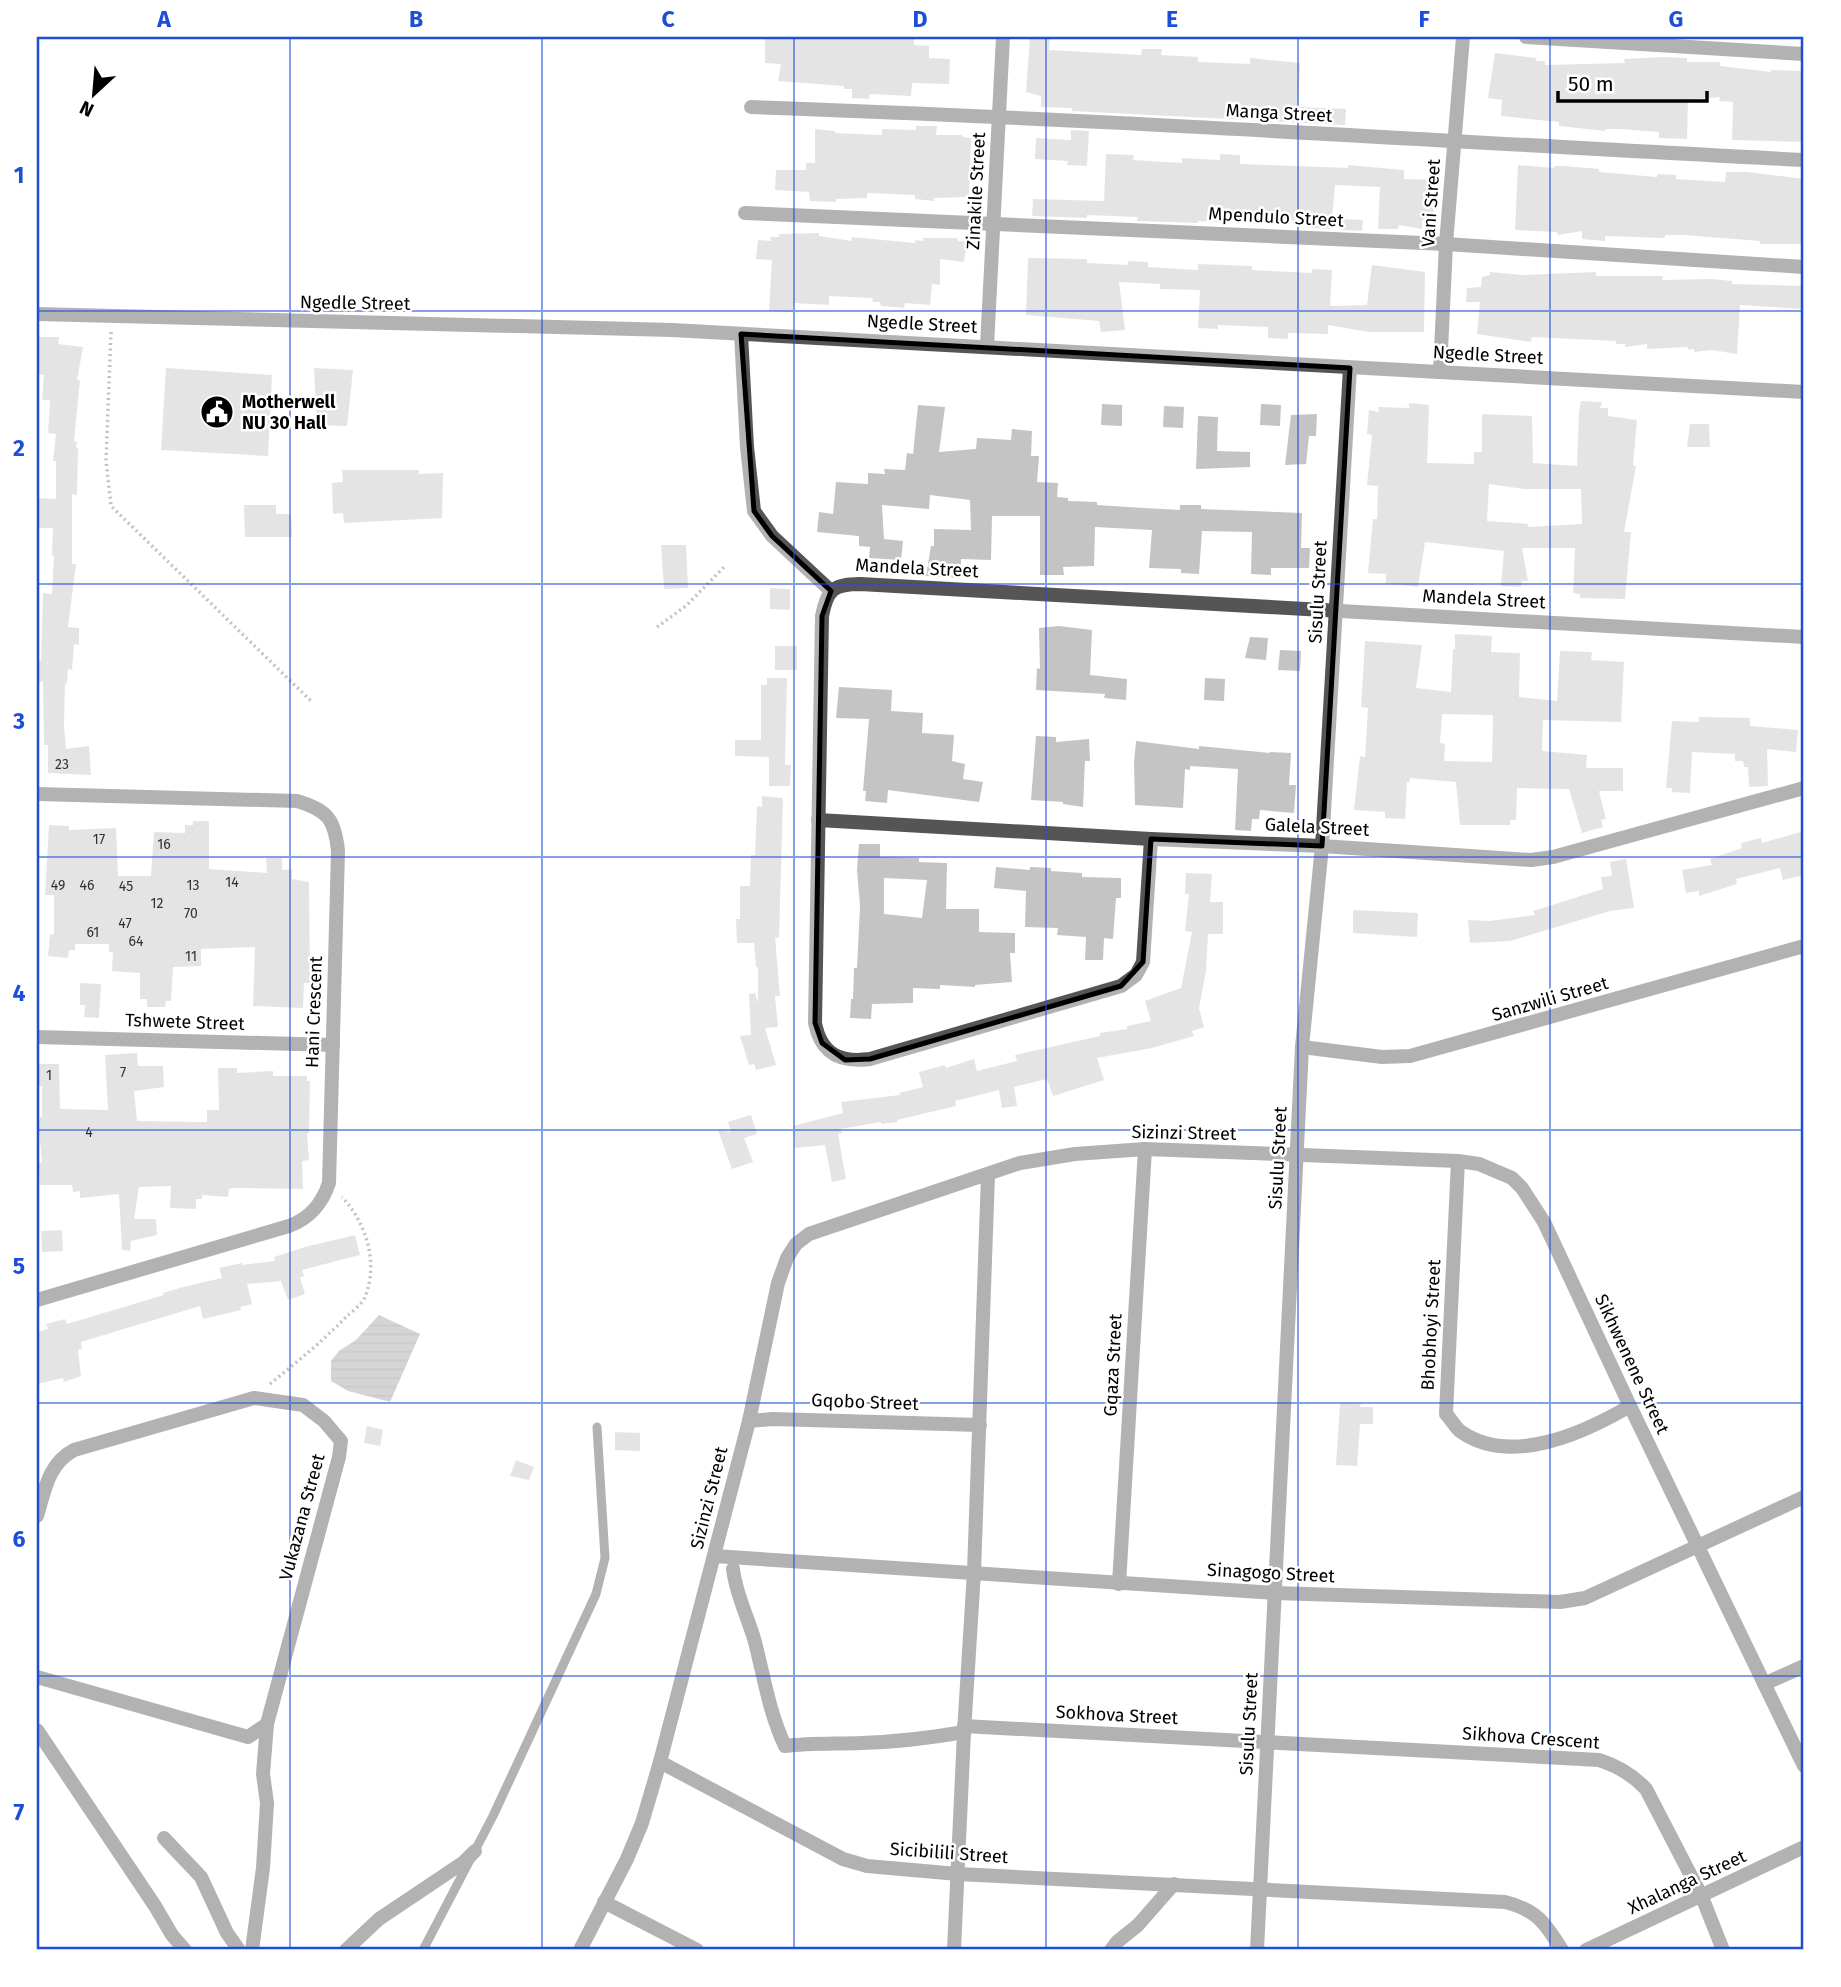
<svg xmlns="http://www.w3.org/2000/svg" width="1841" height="1987" font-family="'Fira Sans',sans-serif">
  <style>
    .water { fill: url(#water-rules) }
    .building { fill: #c4c4c4; fill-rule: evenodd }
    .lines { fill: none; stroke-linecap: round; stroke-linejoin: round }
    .path { stroke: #777; stroke-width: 3.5; stroke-dasharray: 2 3.5; stroke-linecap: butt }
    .service { stroke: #555; stroke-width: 9 }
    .minor { stroke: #555; stroke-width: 14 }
    .tertiary { stroke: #555; stroke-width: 14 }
    .marked { fill: none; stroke: #000; stroke-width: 5; stroke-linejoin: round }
    .grid { fill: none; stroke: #1d4ed8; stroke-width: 2; stroke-opacity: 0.55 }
    .labels { text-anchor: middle; stroke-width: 5; stroke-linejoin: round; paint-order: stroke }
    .number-label { font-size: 14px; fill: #313131 }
    .street-label { font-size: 18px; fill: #000; stroke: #fff }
    .poi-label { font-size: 18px; font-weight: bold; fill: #000; stroke: #fff; text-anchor: start }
    .neatline { fill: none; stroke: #1d4ed8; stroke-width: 2.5 }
    .grid-label { font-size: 23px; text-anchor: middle; font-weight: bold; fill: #1d4ed8 }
  </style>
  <defs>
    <pattern id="water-rules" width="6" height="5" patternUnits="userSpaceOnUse" patternTransform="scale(1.75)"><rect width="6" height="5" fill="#a3a3a3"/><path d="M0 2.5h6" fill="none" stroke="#8b8b8b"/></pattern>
  </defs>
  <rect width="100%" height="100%" fill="#fff"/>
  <polygon class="water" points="379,1315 420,1334 390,1402 348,1391 331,1381 331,1361 339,1351 356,1340"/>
  <g class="building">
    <polygon points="783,37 914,37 914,45 929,46 929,58 950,59 949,84 912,83 911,96 870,94 869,99 852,98 852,89 844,89 844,86 778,81 781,64 765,63 765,39 783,39"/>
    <polygon points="1030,37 1050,37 1049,50 1141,55 1142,49 1162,49 1161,55 1198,57 1198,62 1250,64 1250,58 1300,63 1298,107 1346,109 1345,125 1072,111 1072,108 1041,107 1041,96 1026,92"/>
    <polygon points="1495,53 1536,58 1536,61 1545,61 1545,65 1625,63 1624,59 1664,57 1687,58 1687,62 1720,62 1720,66 1771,72 1771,70 1804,71 1804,142 1732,140 1733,102 1719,101 1720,97 1688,100 1687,139 1659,138 1659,132 1620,129 1606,129 1605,131 1559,126 1559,122 1501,116 1502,100 1488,98"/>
    <polygon points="916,126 937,126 936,135 962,135 963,137 971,138 969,197 934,198 934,201 915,199 915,195 867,193 867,198 836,199 836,202 810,201 809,192 775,190 776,170 806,170 806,163 815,163 815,129 835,131 835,133 882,135 882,129 916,130"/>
    <polygon points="1071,130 1089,131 1087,166 1067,165 1068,161 1035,159 1036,138 1071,140"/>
    <polygon points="1106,154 1134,155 1133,160 1182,163 1182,158 1220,160 1220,154 1240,155 1240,164 1348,168 1348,165 1404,170 1404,179 1437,180 1433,220 1422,220 1422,229 1399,225 1398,229 1378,229 1380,187 1335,185 1331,229 1311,228 1312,221 1267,219 1267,222 1229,220 1229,223 1198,221 1198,223 1137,221 1138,217 1087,215 1087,218 1032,216 1033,199 1104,201"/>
    <polygon points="1518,165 1554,168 1554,166 1563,166 1599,169 1599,172 1657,177 1657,174 1676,175 1676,179 1725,182 1726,172 1747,172 1804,179 1804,244 1760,244 1760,241 1684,235 1665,235 1665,238 1605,236 1605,241 1582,239 1582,231 1558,235 1557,232 1515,230"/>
    <polygon points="1343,219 1363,220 1362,231 1342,230"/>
    <polygon points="819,233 819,236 852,241 851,237 915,243 915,240 924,241 923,238 957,238 958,241 967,241 964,262 940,259 940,285 932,284 930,305 905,303 904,308 881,306 880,302 872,302 873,298 829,296 829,305 794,303 793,312 769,311 772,260 756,259 758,240 771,241 770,237 779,237 779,234"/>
    <polygon points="1028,258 1087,259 1087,263 1128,265 1128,261 1148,262 1148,267 1198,270 1198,264 1252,266 1252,270 1312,273 1312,269 1332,270 1330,306 1367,305 1372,265 1425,272 1424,332 1369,332 1328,325 1328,334 1288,333 1288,339 1268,338 1268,327 1218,325 1218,329 1198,328 1200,290 1160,289 1160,284 1119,282 1125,330 1101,332 1099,321 1026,315"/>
    <polygon points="1490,272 1522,275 1596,272 1596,276 1663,276 1662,280 1711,279 1732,281 1732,284 1804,286 1804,309 1740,305 1737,354 1712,350 1694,352 1694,349 1688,350 1688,347 1647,349 1647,344 1625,347 1625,344 1616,344 1616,341 1532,337 1531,342 1477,334 1480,302 1466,302 1467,288 1481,287 1482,277 1490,275"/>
    <polygon points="39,337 59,337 58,344 83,347 77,380 80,380 74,441 77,442 76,448 78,448 77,495 72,494 72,564 76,564 68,627 79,628 79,645 74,644 72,670 68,669 67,684 65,683 64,725 66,749 89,746 91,775 48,773 48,745 44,745 43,682 37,681 37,661 41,661 43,593 52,594 54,556 52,555 53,528 37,528 37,498 56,499 56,461 53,461 56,434 48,433 50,400 42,400 44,375 37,374 37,339"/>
    <polygon points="166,368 272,375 268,456 161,450"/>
    <polygon points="314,368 353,370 347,426 317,425"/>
    <path d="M 1581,401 L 1602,402 L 1600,408 L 1608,408 L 1608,416 L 1637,420 L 1633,465 L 1636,466 L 1624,532 L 1631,532 L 1625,599 L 1580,598 L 1580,594 L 1573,593 L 1575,548 L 1522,548 L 1528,581 L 1522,581 L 1521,587 L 1501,586 L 1504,551 L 1425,542 L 1418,587 L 1386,583 L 1386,574 L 1368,573 L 1373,519 L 1377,519 L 1378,486 L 1367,485 L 1372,435 L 1367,434 L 1369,410 L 1379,412 L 1378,407 L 1409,408 L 1409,403 L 1429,405 L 1427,463 L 1474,464 L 1474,452 L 1482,452 L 1482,414 L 1532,416 L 1533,463 L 1577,466 L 1579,412 ZM 1489,484 L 1524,489 L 1581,489 L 1582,524 L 1528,527 L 1528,524 L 1487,521 Z"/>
    <polygon points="1102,404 1122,405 1122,426 1101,425"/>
    <polygon points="1261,404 1281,405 1280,426 1260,425"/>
    <polygon points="918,405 945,407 939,452 976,449 977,438 1011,440 1012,429 1032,431 1031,456 1039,456 1037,482 1058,483 1057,497 1068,498 1068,501 1097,502 1097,505 1144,508 1180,510 1180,505 1201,505 1201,509 1302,513 1301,548 1310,548 1309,568 1271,568 1271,575 1251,574 1252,532 1202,531 1199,574 1181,573 1181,569 1149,568 1152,530 1095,527 1094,566 1063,567 1064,575 1040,575 1040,516 992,516 991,560 961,559 961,578 926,576 931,546 934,546 934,529 971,530 970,500 930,495 929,509 882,505 884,539 903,541 901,560 869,558 870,547 859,546 859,536 817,532 819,512 833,514 836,482 868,484 868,473 885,474 884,469 905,470 907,453 913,454"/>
    <polygon points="1164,406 1184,407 1183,428 1163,427"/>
    <polygon points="1317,414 1316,436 1309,436 1306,464 1285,465 1291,415"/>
    <polygon points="1198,416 1218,417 1217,451 1250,452 1250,467 1196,469"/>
    <polygon points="1690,424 1709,424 1710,447 1687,447"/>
    <polygon points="342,470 419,470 419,474 443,473 442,518 344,523 343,513 333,514 332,483 343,482"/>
    <polygon points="244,505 276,505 276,514 291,514 292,537 245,537"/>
    <polygon points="661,545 686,545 688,588 664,589"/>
    <polygon points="770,588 790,589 790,610 770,609"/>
    <polygon points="1059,626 1092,630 1090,675 1127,679 1126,700 1104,698 1105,694 1036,690 1037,668 1040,669 1039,628"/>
    <path d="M 1455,634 L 1492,636 L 1491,652 L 1520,653 L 1519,697 L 1557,701 L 1560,651 L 1592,652 L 1591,660 L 1624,662 L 1621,722 L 1543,720 L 1542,751 L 1587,755 L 1586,768 L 1623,768 L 1623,791 L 1599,791 L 1606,819 L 1601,820 L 1603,827 L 1582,833 L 1569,789 L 1517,788 L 1516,820 L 1510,820 L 1510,825 L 1460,825 L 1456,782 L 1410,778 L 1409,783 L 1407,782 L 1405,819 L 1385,818 L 1385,812 L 1354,810 L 1360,756 L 1365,757 L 1368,708 L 1361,707 L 1365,641 L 1422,645 L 1416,688 L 1451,692 L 1453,649 L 1455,649 ZM 1442,714 L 1493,715 L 1492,762 L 1444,761 L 1445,744 L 1440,743 Z"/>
    <polygon points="1250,637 1268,638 1266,660 1245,658"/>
    <rect x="775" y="646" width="22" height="24"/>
    <polygon points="1280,650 1301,651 1300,671 1278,670"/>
    <polygon points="767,678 787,678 785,765 791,765 790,786 769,786 769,757 735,756 735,740 761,740 761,685 767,685"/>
    <polygon points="1205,678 1225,679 1224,701 1204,700"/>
    <polygon points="839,687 892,690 891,711 923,713 922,733 954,735 952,761 965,764 963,779 983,782 979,802 888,790 887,803 865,801 866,791 863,791 869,719 836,718"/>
    <polygon points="1699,717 1750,718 1750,726 1798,730 1796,752 1767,749 1768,786 1749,787 1748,767 1744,767 1743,761 1735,761 1735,754 1692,752 1690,793 1672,792 1672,788 1666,788 1672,721 1699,722"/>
    <polygon points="1036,736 1056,737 1056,742 1089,739 1090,761 1085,761 1083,807 1063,804 1063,802 1031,800"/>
    <polygon points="1136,741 1199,749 1199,746 1270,753 1270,752 1291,753 1289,785 1296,785 1294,813 1260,810 1259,819 1252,819 1251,831 1235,830 1238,769 1190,766 1190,770 1185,769 1183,808 1135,805 1134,763"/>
    <polygon points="762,796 783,798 779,938 775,937 780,996 775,996 778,1027 765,1028 776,1065 756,1070 754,1064 749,1065 740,1036 751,1035 749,994 755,993 758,1003 758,967 756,967 754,943 737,943 736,919 740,919 740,886 750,886 751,855 755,855 757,806 762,807"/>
    <polygon points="193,821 209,821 209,869 267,873 266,858 282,858 282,870 292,869 292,879 309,882 310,983 304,983 303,1008 253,1006 255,947 201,949 201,966 173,967 171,1001 166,1001 165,1007 147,1007 147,999 140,999 140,973 112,971 113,952 109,952 109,944 75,944 75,950 69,950 68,958 48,956 50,934 54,935 54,895 45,895 49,825 69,826 69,830 116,828 118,876 151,876 154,832 185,833 185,825 193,825"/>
    <polygon points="1804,831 1804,875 1783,880 1780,868 1736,879 1737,884 1699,896 1699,891 1686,893 1682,870 1712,865 1710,859 1742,848 1741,843 1761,838 1762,843"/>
    <path d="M 859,844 L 880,844 L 880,857 L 919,858 L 919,862 L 947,863 L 946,909 L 979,909 L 979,932 L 1015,933 L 1015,953 L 1010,953 L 1012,982 L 975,985 L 975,987 L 940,985 L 940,989 L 913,988 L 913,1003 L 872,1004 L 871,1019 L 850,1018 L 851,999 L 853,999 L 854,968 L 857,968 L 860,906 L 857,870 ZM 884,878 L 927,880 L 922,918 L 884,914 Z"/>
    <polygon points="1626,859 1634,908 1610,911 1510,941 1470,943 1468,920 1489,921 1535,915 1533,911 1603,889 1601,877 1612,876 1610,862"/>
    <polygon points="996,867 1030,870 1030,867 1051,868 1051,871 1082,873 1082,877 1121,878 1121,898 1116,898 1113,939 1104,938 1103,960 1085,960 1086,937 1057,935 1058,928 1025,927 1026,891 994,888"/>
    <polygon points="1186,873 1212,874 1210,902 1223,902 1223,934 1208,934 1206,971 1199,1008 1204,1027 1192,1031 1194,1036 1152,1048 1097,1058 1104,1080 1053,1096 1047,1079 1014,1087 1017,1106 1002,1108 999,1090 955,1101 956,1106 897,1120 898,1122 881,1124 881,1122 840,1129 842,1133 838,1134 846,1179 832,1182 825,1145 795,1148 793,1126 843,1113 841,1102 900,1095 899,1093 923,1087 919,1072 945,1065 946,1068 974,1059 977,1071 1017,1061 1015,1055 1100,1036 1100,1033 1127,1029 1127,1026 1151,1021 1145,1001 1181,988 1192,932 1185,931 1189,894 1185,894"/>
    <polygon points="1353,910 1418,913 1417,937 1353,933"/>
    <polygon points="80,983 101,984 99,1018 84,1017 85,1005 80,1005"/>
    <polygon points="137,1053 138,1066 163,1066 164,1087 134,1091 137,1121 207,1122 207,1110 219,1110 218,1068 237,1068 237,1073 273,1071 273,1076 307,1076 307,1081 310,1081 309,1133 307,1133 309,1160 302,1161 303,1189 235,1188 229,1189 228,1197 202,1195 202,1199 196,1199 196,1209 170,1208 171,1186 139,1187 134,1219 156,1219 157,1235 131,1241 130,1251 122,1250 119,1194 80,1198 80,1191 73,1192 72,1185 40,1185 39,1163 42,1163 39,1129 40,1117 42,1117 42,1086 39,1086 39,1064 59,1064 60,1109 108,1110 105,1055"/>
    <polygon points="751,1115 757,1134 744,1138 753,1162 732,1169 718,1130 731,1132 728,1122"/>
    <polygon points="62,1230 63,1251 42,1252 41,1231"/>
    <polygon points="355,1235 360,1255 302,1270 304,1276 300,1278 305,1294 288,1300 281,1281 247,1284 252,1304 240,1307 241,1310 203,1319 200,1306 81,1342 82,1349 78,1350 81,1376 64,1382 63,1378 37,1384 37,1332 48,1329 46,1324 65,1319 67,1324 164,1295 163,1293 183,1287 222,1278 219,1268 242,1263 242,1265 275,1261 274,1257 305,1247"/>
    <polygon points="1340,1403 1361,1404 1360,1407 1373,1407 1373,1424 1360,1424 1357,1466 1336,1465"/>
    <polygon points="367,1426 383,1430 380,1446 364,1443"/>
    <polygon points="615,1432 640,1433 640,1451 615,1450"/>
    <polygon points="516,1460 534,1467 529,1480 510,1476"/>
  </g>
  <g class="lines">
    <g class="path">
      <polyline points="111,332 106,460 111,506 311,701"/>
      <polyline points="657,627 687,605 724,567"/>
      <path d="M 270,1384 C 297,1362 323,1341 347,1316 C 353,1311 362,1304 365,1297 C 379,1262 366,1223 342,1197"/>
    </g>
    <polyline class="service" points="423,1950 493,1816 596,1594 605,1558 597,1427"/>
    <g class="minor">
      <polyline points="1526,37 1804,54"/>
      <path d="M 751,107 C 1102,119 1453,142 1804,160"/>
      <polyline points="745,213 1446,244 1804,267"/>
      <polyline points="741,334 747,447 754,511 772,536 831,591"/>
      <polyline points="987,346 1003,37"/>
      <polyline points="1440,372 1446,244 1463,37"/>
      <path d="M 37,794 L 297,801 C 328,810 335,820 338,851 L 329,1183 C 322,1204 310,1218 289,1226 L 37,1300"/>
      <polyline points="818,820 1151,839 1322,846 1531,860 1553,857 1804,788"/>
      <path d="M 1151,839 L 1143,962 L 1136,975 L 1121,986 L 870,1059 C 840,1063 821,1054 815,1023 L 822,616 C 827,590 833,584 860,584 L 1804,637"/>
      <polyline points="37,1037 333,1045"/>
      <polyline points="1302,1047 1382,1057 1410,1056 1804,946"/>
      <path d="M 1458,1161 L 1446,1414 C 1451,1419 1455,1427 1460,1431 C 1510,1467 1584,1433 1630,1406"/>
      <polyline points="749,1421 773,1419 980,1425"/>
      <path d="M 37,1516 C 45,1490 48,1464 74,1450 L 254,1398 L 303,1405 L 324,1421 L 341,1441 L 339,1457 L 267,1724 L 248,1737 L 37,1677"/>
      <polyline points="714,1556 1275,1593 1560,1602 1585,1598 1804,1497"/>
      <path d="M 733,1569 C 736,1595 748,1617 755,1642 C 764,1677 769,1712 785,1746 C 810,1743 835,1744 861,1743 C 896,1742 930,1738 964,1732"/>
      <polyline points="1119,1584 1145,1149"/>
      <polyline points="1764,1684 1804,1666"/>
      <path d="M 964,1726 L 1599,1760 C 1618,1766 1632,1774 1646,1789 L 1702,1897 L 1723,1950"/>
      <polyline points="37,1730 155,1906 172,1935 185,1950"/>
      <path d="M 660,1762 L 843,1859 L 867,1866 L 958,1874 L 1505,1902 C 1537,1910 1545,1923 1562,1950"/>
      <polyline points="164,1838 201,1877 227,1933 239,1950"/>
      <polyline points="604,1902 697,1950"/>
      <polyline points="252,1950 263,1868 267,1803 263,1774 267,1724"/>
      <polyline points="346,1950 379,1919 464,1862 475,1851"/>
      <polyline points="580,1950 627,1859 642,1823 660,1762 749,1421 778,1283 787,1258 796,1244 809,1234 1020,1163 1075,1154 1145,1149 1458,1161 1479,1164 1512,1178 1522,1188 1544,1222 1630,1406 1804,1766"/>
      <polyline points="954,1950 964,1732 974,1572 988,1175"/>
      <polyline points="1111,1950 1117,1942 1138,1925 1174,1884"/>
      <polyline points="1586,1950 1804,1847"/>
    </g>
    <g class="tertiary">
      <polyline points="37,314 672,330 1804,392"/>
      <polyline points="1257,1950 1302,1047 1322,846 1350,368"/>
    </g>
  </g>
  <path d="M0 0H1841V1987H0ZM 741,334 L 1350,368 L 1322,846 L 1151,839 L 1143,962 L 1121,986 L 870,1059 L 845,1060 L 822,1043 L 815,1023 L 822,616 L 831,591 L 772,536 L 754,511 Z" fill="#fff" fill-opacity=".55" fill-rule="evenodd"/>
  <path class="marked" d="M 741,334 L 1350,368 L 1322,846 L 1151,839 L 1143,962 L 1121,986 L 870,1059 L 845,1060 L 822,1043 L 815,1023 L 822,616 L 831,591 L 772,536 L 754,511 Z"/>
  <path class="grid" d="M 290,37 L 290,1950M 542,37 L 542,1950M 794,37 L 794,1950M 1046,37 L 1046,1950M 1298,37 L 1298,1950M 1550,37 L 1550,1950M 37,311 L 1804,311M 37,584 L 1804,584M 37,857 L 1804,857M 37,1130 L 1804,1130M 37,1403 L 1804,1403M 37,1676 L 1804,1676"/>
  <defs>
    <symbol id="civic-disc" viewBox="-11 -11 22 22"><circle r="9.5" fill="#000" stroke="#fff"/><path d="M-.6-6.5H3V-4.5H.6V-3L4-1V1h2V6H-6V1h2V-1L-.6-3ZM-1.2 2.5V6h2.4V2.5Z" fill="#fff"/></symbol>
  </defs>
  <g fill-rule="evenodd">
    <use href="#civic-disc" x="198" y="393" width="38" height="38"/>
  </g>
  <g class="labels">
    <g class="number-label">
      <text x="62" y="769">23</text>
      <text x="99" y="844">17</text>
      <text x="164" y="849">16</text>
      <text x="232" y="887">14</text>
      <text x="58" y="890">49</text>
      <text x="87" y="890">46</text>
      <text x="193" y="890">13</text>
      <text x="126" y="891">45</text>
      <text x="157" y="908">12</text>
      <text x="191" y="918">70</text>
      <text x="125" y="928">47</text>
      <text x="93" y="937">61</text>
      <text x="136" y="946">64</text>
      <text x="191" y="961">11</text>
      <text x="123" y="1077">7</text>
      <text x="49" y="1080">1</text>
      <text x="89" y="1137">4</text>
    </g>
    <g class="street-label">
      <text transform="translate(1279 113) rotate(3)" y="6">Manga Street</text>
      <text transform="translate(976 191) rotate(-87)" y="6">Zinakile Street</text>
      <text transform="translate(1431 203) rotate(-86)" y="6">Vani Street</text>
      <text transform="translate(1276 217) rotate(3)" y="6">Mpendulo Street</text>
      <text transform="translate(355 303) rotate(1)" y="6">Ngedle Street</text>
      <text transform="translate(922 324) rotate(3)" y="6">Ngedle Street</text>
      <text transform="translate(1488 355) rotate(3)" y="6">Ngedle Street</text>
      <text transform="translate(917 568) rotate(3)" y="6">Mandela Street</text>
      <text transform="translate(1318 592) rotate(-87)" y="6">Sisulu Street</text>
      <text transform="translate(1484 599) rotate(3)" y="6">Mandela Street</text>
      <text transform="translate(1317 827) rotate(3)" y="6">Galela Street</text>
      <text transform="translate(1550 999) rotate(-16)" y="6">Sanzwili Street</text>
      <text transform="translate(314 1012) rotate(-88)" y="6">Hani Crescent</text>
      <text transform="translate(185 1022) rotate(2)" y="6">Tshwete Street</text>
      <text transform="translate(1184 1133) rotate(1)" y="6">Sizinzi Street</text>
      <text transform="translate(1278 1158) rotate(-87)" y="6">Sisulu Street</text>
      <text transform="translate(1431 1325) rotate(-87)" y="6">Bhobhoyi Street</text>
      <text transform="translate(1632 1364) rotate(65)" y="6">Sikhwenene Street</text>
      <text transform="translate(1113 1365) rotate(-87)" y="6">Gqaza Street</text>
      <text transform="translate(865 1402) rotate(2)" y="6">Gqobo Street</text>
      <text transform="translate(709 1498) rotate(-76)" y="6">Sizinzi Street</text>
      <text transform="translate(302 1517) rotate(-75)" y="6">Vukazana Street</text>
      <text transform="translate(1271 1573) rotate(3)" y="6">Sinagogo Street</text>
      <text transform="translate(1117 1715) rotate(3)" y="6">Sokhova Street</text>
      <text transform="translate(1249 1724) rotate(-87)" y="6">Sisulu Street</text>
      <text transform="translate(1531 1738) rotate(4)" y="6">Sikhova Crescent</text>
      <text transform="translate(949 1853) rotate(4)" y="6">Sicibilili Street</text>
      <text transform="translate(1687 1882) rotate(-25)" y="6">Xhalanga Street</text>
    </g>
    <g class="poi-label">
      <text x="242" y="408">Motherwell<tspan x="242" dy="21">NU 30 Hall</tspan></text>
    </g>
  </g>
  <rect width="1841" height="1987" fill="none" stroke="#ffffff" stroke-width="77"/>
  <g transform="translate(94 94) rotate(206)" stroke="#ffffff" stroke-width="5" paint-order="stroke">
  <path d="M0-5L12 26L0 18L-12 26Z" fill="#000000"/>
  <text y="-10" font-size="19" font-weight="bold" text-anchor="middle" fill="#000000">N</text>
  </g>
  <path d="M1558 91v10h149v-10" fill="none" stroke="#000000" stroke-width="3.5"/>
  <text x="1568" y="91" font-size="21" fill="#000000" stroke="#ffffff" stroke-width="5" paint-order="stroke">50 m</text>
  <rect x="38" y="38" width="1764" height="1910" class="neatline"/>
  <g class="grid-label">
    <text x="164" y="27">A</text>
    <text x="416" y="27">B</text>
    <text x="668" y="27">C</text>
    <text x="920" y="27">D</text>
    <text x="1172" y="27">E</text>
    <text x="1424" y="27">F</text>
    <text x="1676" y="27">G</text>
    <text x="19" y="183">1</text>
    <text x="19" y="456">2</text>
    <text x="19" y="729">3</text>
    <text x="19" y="1001">4</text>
    <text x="19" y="1274">5</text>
    <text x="19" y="1547">6</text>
    <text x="19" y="1820">7</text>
  </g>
</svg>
